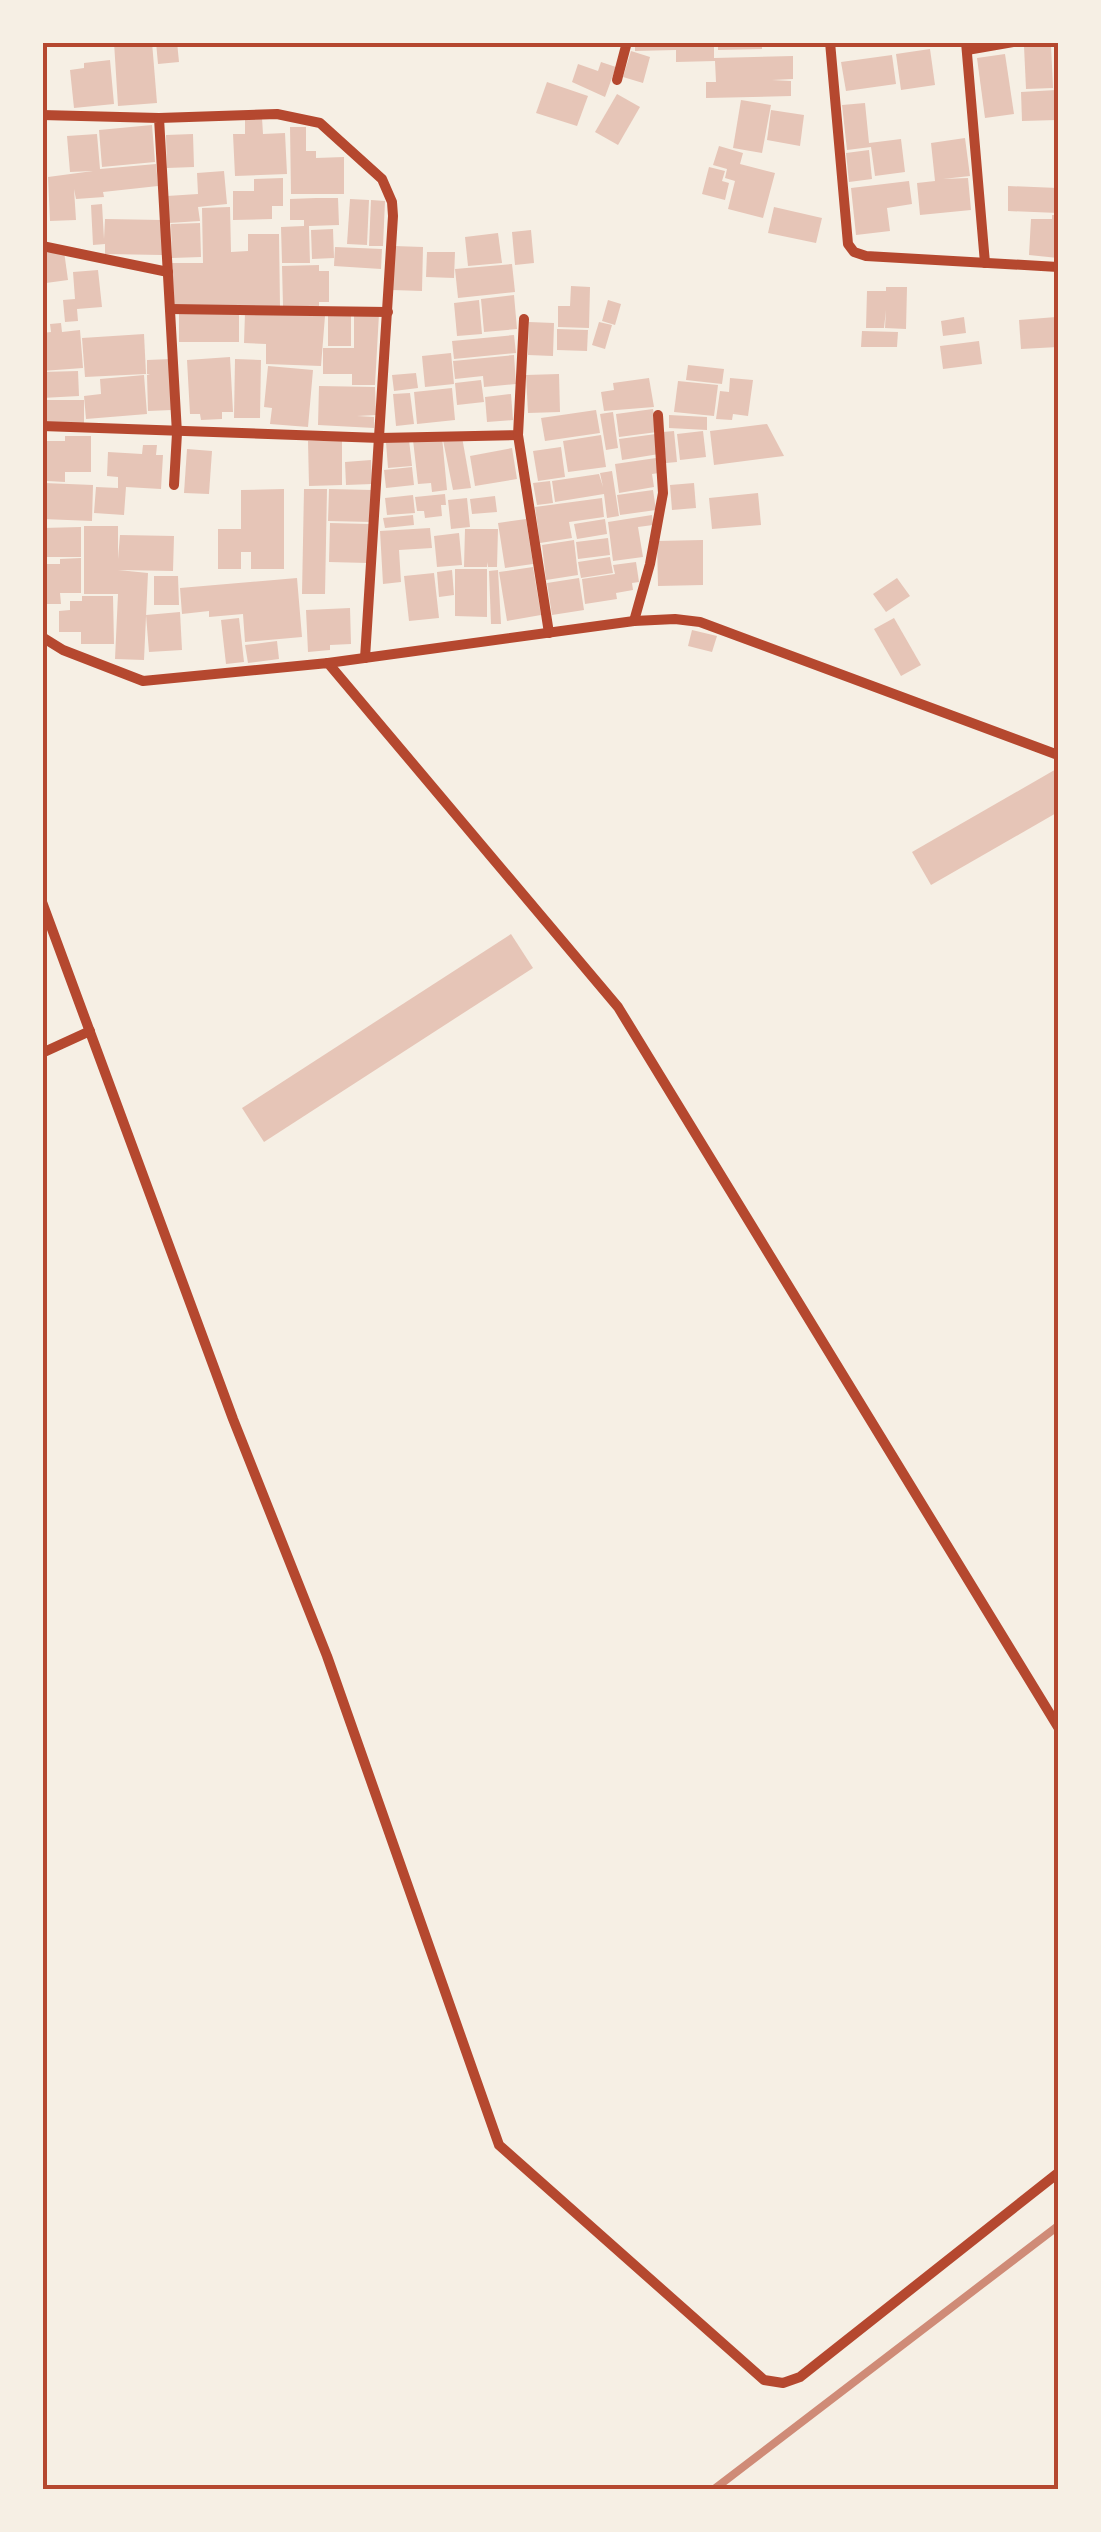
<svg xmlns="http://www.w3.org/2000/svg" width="1101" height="2532" font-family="'PT Serif',serif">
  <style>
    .building { fill: #e6c5b7 }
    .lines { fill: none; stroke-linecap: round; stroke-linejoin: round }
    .minor { stroke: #b5482f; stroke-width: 10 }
    .rail { stroke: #cf8b77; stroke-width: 8 }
    .neatline { fill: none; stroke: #b5482f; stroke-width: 4 }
  </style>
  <rect width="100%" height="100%" fill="#f6efe4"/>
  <g class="building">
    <polygon points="114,42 152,42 157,103 118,106"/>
    <polygon points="156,42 177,42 179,62 158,64"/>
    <polygon points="635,42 714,42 714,58 793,56 793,79 772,80 791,81 791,96 706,98 706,82 716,82 715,61 676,62 676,50 635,51"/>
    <polygon points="718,42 762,42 762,49 718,50"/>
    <polygon points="1051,45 1053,88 1026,89 1024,46"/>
    <polygon points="930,49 935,85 901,90 896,54"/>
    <polygon points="631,51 650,57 643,83 623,77"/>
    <polygon points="1005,54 1014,114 985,118 977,58"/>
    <polygon points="892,55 896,84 846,91 841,62"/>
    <polygon points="110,60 114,104 74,108 70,70 84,68 84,63"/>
    <polygon points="601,62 616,67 605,97 572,82 578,64 598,71"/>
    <polygon points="547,82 588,96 577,126 536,113"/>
    <polygon points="1056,90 1057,120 1022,121 1021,92"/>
    <polygon points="617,94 640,107 618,145 595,132"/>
    <polygon points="741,100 771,105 762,153 733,148"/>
    <polygon points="865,103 869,143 901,139 905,172 875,176 871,147 847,150 842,105"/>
    <polygon points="771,110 804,115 800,146 767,140"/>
    <polygon points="245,118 262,118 263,134 285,133 287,174 235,176 233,134 245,134"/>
    <polygon points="152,125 155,162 102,167 99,130"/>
    <polygon points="290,127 306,127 306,151 316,151 316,158 344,157 344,194 291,194"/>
    <polygon points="97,134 100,169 156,164 158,186 103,192 104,197 76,199 74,189 76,220 50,221 48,177 93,171 70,172 67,136"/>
    <polygon points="193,134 194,167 167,168 166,135"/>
    <polygon points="965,138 970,176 943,179 968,178 971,210 920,215 917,183 935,181 931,143"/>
    <polygon points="719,146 743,153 740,164 775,173 763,218 728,209 735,181 725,178 727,169 713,165"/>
    <polygon points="869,150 872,179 849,182 846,153"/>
    <polygon points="709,167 725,171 722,181 729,183 725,200 702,194"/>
    <polygon points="224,171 227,204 198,207 200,221 169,223 167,196 198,194 197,173"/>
    <polygon points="283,178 283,206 272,206 272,219 233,220 233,191 254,191 254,179"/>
    <polygon points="909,181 912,204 887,208 890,231 856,235 851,188"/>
    <polygon points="1008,186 1058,188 1058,213 1008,211"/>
    <polygon points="316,198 338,198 339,225 309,226 310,263 282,263 281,227 304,226 304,220 290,220 290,199"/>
    <polygon points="350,199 369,200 367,245 347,244"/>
    <polygon points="371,200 385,201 383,246 369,246"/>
    <polygon points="102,204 104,239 105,219 162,220 162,255 105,254 105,244 93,245 91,205"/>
    <polygon points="230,207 231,252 248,251 248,234 279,234 280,306 172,308 171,263 203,263 202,208"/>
    <polygon points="774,207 822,218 816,243 768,233"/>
    <polygon points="1052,215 1058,215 1058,258 1029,255 1031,219 1052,219"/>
    <polygon points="200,223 201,257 172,258 171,224"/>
    <polygon points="333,229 334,258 312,259 311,230"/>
    <polygon points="531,230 534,263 515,265 512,232"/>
    <polygon points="498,233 502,263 468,266 465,237"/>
    <polygon points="394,246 423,247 422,291 392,290"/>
    <polygon points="335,247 382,249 381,269 334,266"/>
    <polygon points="64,251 68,280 46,283 42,253"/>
    <polygon points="427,252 455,252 454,278 426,277"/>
    <polygon points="512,264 515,292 458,298 455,269"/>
    <polygon points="319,265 319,271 329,271 329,302 319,302 319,306 283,306 282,266"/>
    <polygon points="98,270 102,307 77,309 78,321 65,322 63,300 75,299 73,272"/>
    <polygon points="571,286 590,287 589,328 558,327 558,306 570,306"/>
    <polygon points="886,287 907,287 906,329 885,328 886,310 884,328 866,328 867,291 886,291"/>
    <polygon points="514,295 517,329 484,332 481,299"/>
    <polygon points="479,300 482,334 457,336 454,303"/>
    <polygon points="608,300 621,304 615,325 602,321"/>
    <polygon points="239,312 239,342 179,342 179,313"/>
    <polygon points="245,313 325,316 321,366 266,364 266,344 244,343"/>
    <polygon points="379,314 375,385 352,385 352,374 323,374 323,348 354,348 354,315"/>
    <rect x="328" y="316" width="23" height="30"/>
    <polygon points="964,317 966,333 943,336 941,321"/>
    <polygon points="1056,317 1058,347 1021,349 1019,320"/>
    <polygon points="529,322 554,323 553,356 528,355"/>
    <polygon points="599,322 612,325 605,349 592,345"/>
    <polygon points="61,323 62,332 80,330 83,368 42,371 42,333 51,332 50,324"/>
    <polygon points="557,329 588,330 587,351 557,350"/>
    <polygon points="862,331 898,332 897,347 861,347"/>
    <polygon points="144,334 146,374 85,377 82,338"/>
    <polygon points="514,335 516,353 454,359 452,341"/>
    <polygon points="979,341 982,364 943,369 940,346"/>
    <polygon points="451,353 454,384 425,387 422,356"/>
    <polygon points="514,355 516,384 484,387 483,376 455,379 453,361"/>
    <polygon points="230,357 233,412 222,412 222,419 201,420 200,414 190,414 187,360"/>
    <polygon points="171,359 172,410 148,411 147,375 150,375 147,374 147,360"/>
    <polygon points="235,359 261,360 260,418 234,418"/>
    <polygon points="688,365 724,369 722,384 686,380"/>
    <polygon points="268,366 313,370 308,427 270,424 272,408 264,407"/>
    <polygon points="78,371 79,396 42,398 42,372"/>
    <polygon points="416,373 418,388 394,391 392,375"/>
    <polygon points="559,374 560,412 528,413 526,375"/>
    <polygon points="144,375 147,414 86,419 84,396 101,394 100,379"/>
    <polygon points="649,378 654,407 604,411 601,392 614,390 613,383"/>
    <polygon points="730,378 753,380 748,416 733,414 732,420 716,419 720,391 729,392"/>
    <polygon points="481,380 484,402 457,405 455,383"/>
    <polygon points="678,381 718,385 714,416 674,412"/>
    <polygon points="319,386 375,387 376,415 357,416 374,417 374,428 318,425"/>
    <polygon points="452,388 455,420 417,424 414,392"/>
    <polygon points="410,393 414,424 396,426 393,394"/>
    <polygon points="511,394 513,420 487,422 485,397"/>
    <rect x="42" y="400" width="42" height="23"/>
    <polygon points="653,409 657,432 619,437 616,414"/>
    <polygon points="596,410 600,433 545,441 541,418"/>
    <polygon points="613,412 618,448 606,450 600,414"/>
    <polygon points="669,415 707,417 707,430 669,428"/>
    <polygon points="767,424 784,456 714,465 710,431"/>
    <polygon points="674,431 677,462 666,463 663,432"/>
    <polygon points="703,431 706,457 680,460 677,434"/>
    <polygon points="656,434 659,454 622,460 619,439"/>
    <polygon points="601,435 606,467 568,472 563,441"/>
    <polygon points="65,436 91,436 91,472 65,472 65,482 47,481 47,441 65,441"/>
    <polygon points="442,437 447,490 432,492 431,483 418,484 413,440"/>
    <polygon points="462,437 471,488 453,490 443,440"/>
    <polygon points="409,440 412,466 388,468 386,442"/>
    <polygon points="308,441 342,441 342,485 309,486"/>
    <polygon points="143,445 157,445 156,455 163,455 161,489 126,487 124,515 94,513 96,487 118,488 118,477 107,476 108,452 142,454"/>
    <polygon points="561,447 565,477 538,481 533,451"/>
    <polygon points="512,448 517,479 475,486 470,456"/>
    <polygon points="187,449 212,451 209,494 184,493"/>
    <polygon points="656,458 659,473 652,474 654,487 619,493 615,464"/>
    <polygon points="371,460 372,484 346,485 345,462"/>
    <polygon points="412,467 414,485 386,488 384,470"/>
    <polygon points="612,471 619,516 607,518 604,494 555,502 552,481 599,474 603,487 600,473"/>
    <polygon points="550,481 553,503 537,505 533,483"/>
    <polygon points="44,483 93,485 92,521 43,519"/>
    <polygon points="694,483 696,508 672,510 670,485"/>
    <polygon points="284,489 284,569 251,569 251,552 241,552 241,569 218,569 218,529 241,529 241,490"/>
    <polygon points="304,489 327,489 325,594 302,594"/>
    <polygon points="329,489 373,490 372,522 328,521"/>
    <polygon points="653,490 656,510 620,515 617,495"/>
    <polygon points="758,493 761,525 712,529 709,498"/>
    <polygon points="445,494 446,505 441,505 442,516 425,518 424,511 417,511 415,497"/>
    <polygon points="413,495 415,513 387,515 385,498"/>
    <polygon points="495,496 497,512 472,514 470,499"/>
    <polygon points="467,498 470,527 451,529 448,500"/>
    <polygon points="602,498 604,517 569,522 572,538 540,543 535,507"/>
    <polygon points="413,515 414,525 385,528 383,518"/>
    <polygon points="652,515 653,525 638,527 643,557 613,561 608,522"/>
    <polygon points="526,519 533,564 505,568 498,523"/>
    <polygon points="605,519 607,534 577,539 574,524"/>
    <polygon points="330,523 369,524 368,563 329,562"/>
    <polygon points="84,526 118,526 118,559 120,535 174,536 173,571 118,570 148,573 144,660 115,659 118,594 84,594"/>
    <polygon points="81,527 81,557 42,557 42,528"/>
    <polygon points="430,528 432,548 399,550 401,582 383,584 380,531"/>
    <polygon points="465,529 498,529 497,567 488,567 488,562 487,567 464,567"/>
    <polygon points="459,533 462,565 437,567 434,536"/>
    <polygon points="608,538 610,555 578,559 576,542"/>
    <polygon points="574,540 578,575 546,580 542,545"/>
    <polygon points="703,540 703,585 658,586 657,541"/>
    <polygon points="610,557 613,573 581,578 578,562"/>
    <polygon points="81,558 81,593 60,593 61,604 42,604 42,564 60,564 60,559"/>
    <polygon points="636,562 639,582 632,583 633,590 616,593 617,599 585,604 582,579 615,574 613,565"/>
    <polygon points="533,567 541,615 507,621 499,572"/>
    <polygon points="455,569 487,569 487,617 455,616"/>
    <polygon points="452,570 454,595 439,597 437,572"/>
    <polygon points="498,570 501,624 491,624 489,571"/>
    <polygon points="434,573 439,618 409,621 404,576"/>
    <polygon points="154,576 178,576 179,605 154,605"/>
    <polygon points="297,578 302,637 245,642 243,614 209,617 209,611 182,614 180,588"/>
    <polygon points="579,578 584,610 552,615 547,583"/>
    <polygon points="897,578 910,596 886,612 873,594"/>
    <polygon points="82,596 113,596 114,644 81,644 81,632 59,632 59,611 70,610 70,601 82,601"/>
    <polygon points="350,608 351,644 330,645 330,650 308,652 306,610"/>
    <polygon points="180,612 182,650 149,652 146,615"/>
    <polygon points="239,618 244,662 226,664 221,620"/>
    <polygon points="894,618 921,665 901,676 874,629"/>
    <polygon points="692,630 717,636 712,652 688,646"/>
    <polygon points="277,641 279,659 248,663 245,645"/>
    <polygon points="1058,768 1058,812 931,885 912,852"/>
    <polygon points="511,934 533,968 264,1142 242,1108"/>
  </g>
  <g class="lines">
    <g class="minor">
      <polyline points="830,42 848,244 854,252 866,256 1058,267"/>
      <polyline points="966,42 985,263"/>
      <polyline points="967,50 1013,42"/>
      <polyline points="617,80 627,42"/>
      <polyline points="42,115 159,118 177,433 174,485"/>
      <polyline points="159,118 277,114 320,123 382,179 392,202 393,216 365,658"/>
      <polyline points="42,246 168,272"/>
      <polyline points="170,309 388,312"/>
      <polyline points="42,426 380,438 518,435 524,319"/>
      <polyline points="518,435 549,633"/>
      <polyline points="634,621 650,564 663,493 658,415"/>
      <polyline points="42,637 63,650 143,681 328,663 618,1007 1058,1727"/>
      <polyline points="328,663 634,621 675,619 700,622 1058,755"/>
      <polyline points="42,902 233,1419 327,1656 499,2145 764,2380 783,2383 800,2377 1058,2173"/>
      <polyline points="42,1053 90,1031"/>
    </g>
    <polyline class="rail" points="713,2490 1058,2226"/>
  </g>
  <rect width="1101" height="2532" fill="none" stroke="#f6efe4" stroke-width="90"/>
  <rect x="45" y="45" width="1011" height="2442" class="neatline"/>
</svg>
